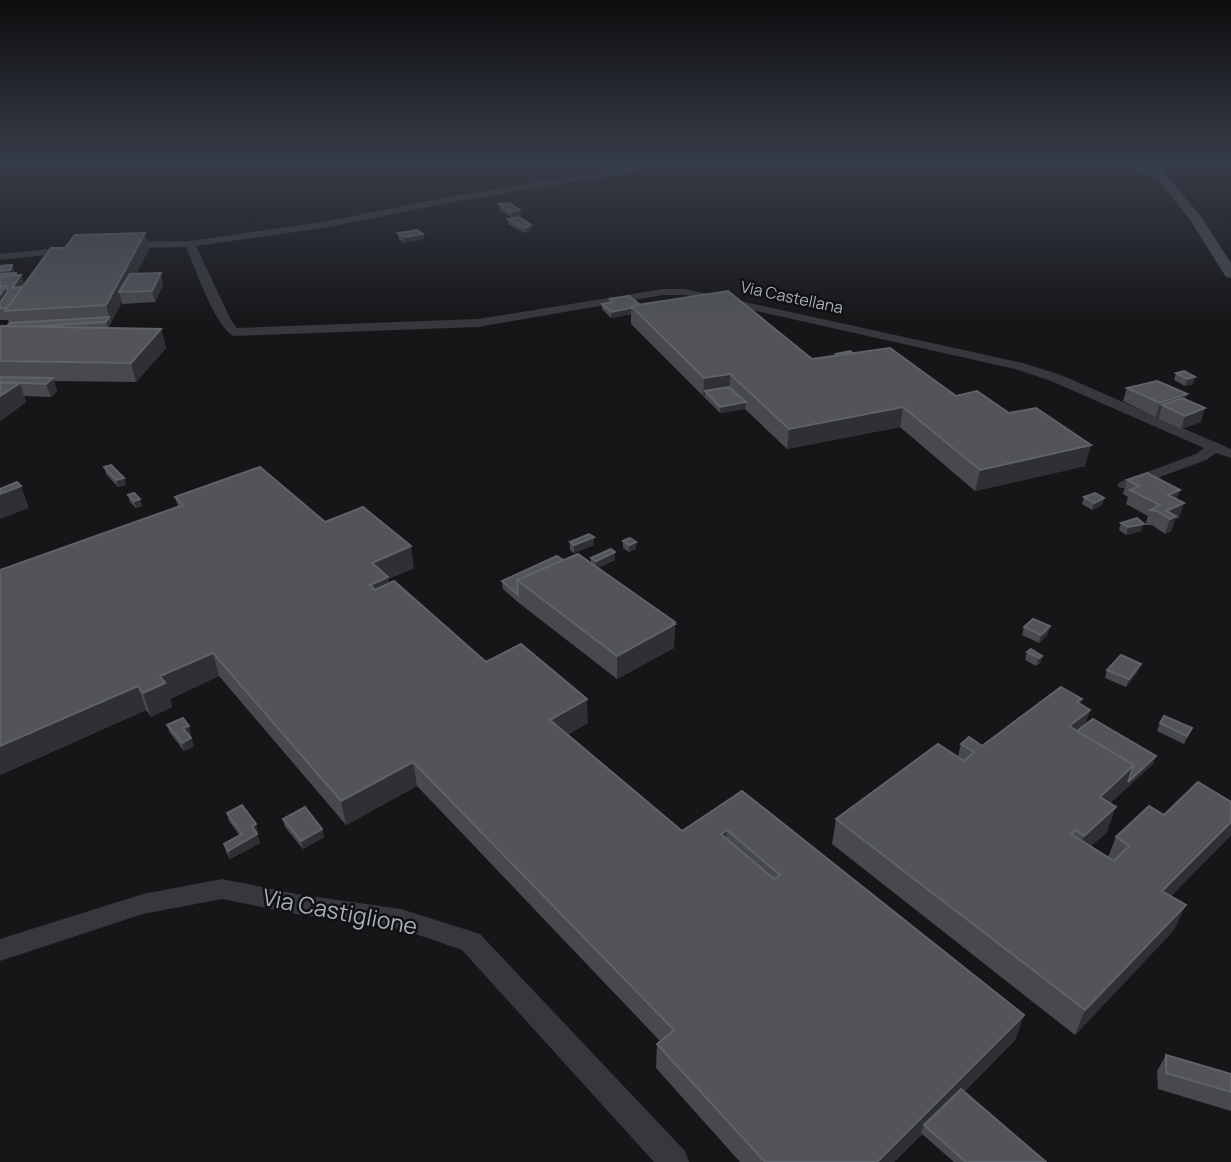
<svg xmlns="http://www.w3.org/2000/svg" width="1231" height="1162" font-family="Manrope,sans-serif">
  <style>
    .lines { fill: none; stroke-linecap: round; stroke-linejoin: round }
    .path { stroke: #3d4044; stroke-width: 2; stroke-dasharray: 2 2.5; stroke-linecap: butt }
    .street { fill: #37383d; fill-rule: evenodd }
    .secondary { fill: #44484d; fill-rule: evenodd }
    .wall { fill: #47494d }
    .shaded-wall { fill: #2f3033 }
    .building { fill: #525459; stroke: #5f6268; stroke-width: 2; fill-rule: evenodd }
    .labels { text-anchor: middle; stroke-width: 5; stroke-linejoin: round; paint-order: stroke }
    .far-street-label { font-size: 16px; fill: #a7aeb8; stroke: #111113 }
    .near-street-label { font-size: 23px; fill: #a7aeb8; stroke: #111113 }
  </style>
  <rect width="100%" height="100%" fill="#161618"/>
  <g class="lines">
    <polyline class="path" points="0,172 75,160"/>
    <g class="street">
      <path d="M 650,160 L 664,160 L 627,173 L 447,203 L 329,227 L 196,246 L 231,320 L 237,328 L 478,319 L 663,289 L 685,289 L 1023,363 L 1061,375 L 1231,449 L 1231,458 L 1216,453 L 1206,460 L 1130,488 L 1120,488 L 1117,485 L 1120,482 L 1196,454 L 1204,448 L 1051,381 L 1015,369 L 685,295 L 663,295 L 478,327 L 234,336 C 215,328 195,267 186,247 L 126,248 L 121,245 L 126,242 L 190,241 L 329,221 L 447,197 L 626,168 Z"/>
      <polygon points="70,247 74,248 74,252 0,260 0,254"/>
      <polygon points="222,879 302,895 401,909 480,934 685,1151 689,1162 654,1162 462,950 401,929 302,915 222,899 143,914 0,961 0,939 143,894"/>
    </g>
    <polygon class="secondary" points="1119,160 1133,160 1149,169 1143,160 1154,160 1200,215 1231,263 1231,278 1226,277 1190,220 1160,182"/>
  </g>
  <g class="wall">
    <polygon points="499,204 520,210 521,215 511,217 500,210"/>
    <polygon points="508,219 531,230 525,233 508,224"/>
    <polygon points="145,233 149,249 136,274 163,285 155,302 122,304 122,302 108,328 161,329 166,348 136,382 54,381 57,391 51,397 24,396 26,402 0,421 0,326 7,326 9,324 8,320 0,320 0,266 12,265 14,270 13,273 17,276 24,284 65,248"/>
    <polygon points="398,233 423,234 424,239 404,243 399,239"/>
    <polygon points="610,299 639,304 812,359 836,356 836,354 853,353 956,396 1085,466 975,491 900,427 787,449 745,409 720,413 631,324 631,314 611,318 602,309 602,304 610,302"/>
    <polygon points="1184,371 1193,384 1185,386 1174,380 1176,373"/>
    <polygon points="1127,388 1187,394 1185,399 1201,422 1181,429 1158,418 1159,416 1156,417 1123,401"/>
    <polygon points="104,467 126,485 118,487 106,474"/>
    <polygon points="1127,480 1177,500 1179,518 1175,519 1171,531 1165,534 1152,525 1145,525 1148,516 1126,504 1128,497 1123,494"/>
    <polygon points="128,495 142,506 136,508 130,502"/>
    <polygon points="175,497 325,522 414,568 388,579 389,584 486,662 588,723 568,734 682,831 742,791 1024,1015 1015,1040 964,1092 1046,1162 954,1162 922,1134 894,1162 740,1162 656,1068 657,1044 660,1041 417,786 346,825 219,676 170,699 172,707 151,717 146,710 0,775 0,570 178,507"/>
    <polygon points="1084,497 1104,498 1102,505 1092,510 1082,504"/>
    <polygon points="1121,523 1141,531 1126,535 1119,530"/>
    <polygon points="594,537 594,545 574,553 570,550 570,542"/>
    <polygon points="623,541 636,549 629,552 623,548"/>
    <polygon points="591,558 615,560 598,568 675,622 674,648 617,679 519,603 503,589 502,581 563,560 591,563"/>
    <polygon points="1024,627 1048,634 1039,643 1022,635"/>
    <polygon points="1027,652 1042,656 1040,663 1036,666 1025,660"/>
    <polygon points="1107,670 1138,671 1126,687 1105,678"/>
    <polygon points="1080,704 1090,710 1084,726 1153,764 1110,803 1107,832 1091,846 1108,857 1116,837 1164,815 1231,802 1231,835 1171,896 1174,930 1075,1035 832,844 836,819 958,756 961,744 982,746"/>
    <polygon points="1160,723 1192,728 1184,744 1157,731"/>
    <polygon points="167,725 191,734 189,735 194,746 184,751 170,733"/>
    <polygon points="227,813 258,832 257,833 260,843 230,859 226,852 224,844 240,836 229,821"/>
    <polygon points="283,819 322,829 324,837 303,849 285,827"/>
    <polygon points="1166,1055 1231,1074 1231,1111 1158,1089 1157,1071"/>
  </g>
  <g class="shaded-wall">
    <polygon points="520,210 521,215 511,217 511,212"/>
    <polygon points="531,225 531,230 525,233 525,228"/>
    <polygon points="145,233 149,249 127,292 119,292 122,302 111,323 106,305"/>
    <polygon points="423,234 424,239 404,243 404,237"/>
    <polygon points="12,265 14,270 12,276 0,277 0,271"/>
    <polygon points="16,273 18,279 21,275 25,287 16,299 6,286 12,303 0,308 0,287"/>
    <polygon points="161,273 163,285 155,302 152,291"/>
    <polygon points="631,308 631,314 611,318 611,312"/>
    <polygon points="109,317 110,323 108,328 106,322"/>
    <polygon points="161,329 166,348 136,382 131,363"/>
    <polygon points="730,374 729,393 705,391 705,397 703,398 704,378"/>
    <polygon points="1195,377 1193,384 1185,386 1187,379"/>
    <polygon points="53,378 57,391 51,397 46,384"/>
    <polygon points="20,383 26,402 0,421 0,396"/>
    <polygon points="1187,394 1183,408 1162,405 1159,416 1156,417 1160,403"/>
    <polygon points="746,402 745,409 720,413 720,407"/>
    <polygon points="903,407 900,427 787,449 789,429"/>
    <polygon points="1205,408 1201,422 1181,429 1185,416"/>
    <polygon points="1091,445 1085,466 975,491 980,470"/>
    <polygon points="124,478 126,485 118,487 116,480"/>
    <polygon points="21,486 29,508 0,519 0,494"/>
    <polygon points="1180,490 1175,505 1168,495"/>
    <polygon points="1104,498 1102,505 1092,510 1094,503"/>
    <polygon points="140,499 142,506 136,508 134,501"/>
    <polygon points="1184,503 1179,518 1175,519 1171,531 1165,534 1170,519 1166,511"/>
    <polygon points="1144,524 1141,531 1126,535 1128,527"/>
    <polygon points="594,537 594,545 574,553 574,545"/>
    <polygon points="636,542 636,549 629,552 629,545"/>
    <polygon points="411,546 414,568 388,579 391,600 374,608 370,585 372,563"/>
    <polygon points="615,552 615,560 596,569 596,561"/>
    <polygon points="675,622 674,648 617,679 617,656"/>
    <polygon points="1050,626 1048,634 1039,643 1041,635"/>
    <polygon points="213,653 219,676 170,699 172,707 151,717 143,693 160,676"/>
    <polygon points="1042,656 1040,663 1036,666 1039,658"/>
    <polygon points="1141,664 1138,671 1126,687 1129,679"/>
    <polygon points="138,686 146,710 0,775 0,746"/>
    <polygon points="587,699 588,723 552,744 550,720"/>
    <polygon points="1082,699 1074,722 1090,710 1082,734 1064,742 1077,702"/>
    <polygon points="189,726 191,734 185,737 183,728"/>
    <polygon points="191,738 194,746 184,751 182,743"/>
    <polygon points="1156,756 1153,764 1091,821 1100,797 1134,765"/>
    <polygon points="413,762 417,786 346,825 341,801"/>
    <polygon points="1116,807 1107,832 1075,860 1084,836"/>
    <polygon points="1231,822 1231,835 1151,916 1162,891"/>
    <polygon points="256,824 258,832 254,835 252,826"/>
    <polygon points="322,829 324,837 303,849 301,841"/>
    <polygon points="727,830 725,855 721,834"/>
    <polygon points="257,834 260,843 230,859 228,851"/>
    <polygon points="1186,905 1174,930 1075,1035 1085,1010"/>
    <polygon points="1024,1015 1015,1040 928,1128 924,1125 921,1133 922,1134 894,1162 877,1162"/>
  </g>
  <g class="building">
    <polygon points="509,203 520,210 511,212 499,204"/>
    <polygon points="519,217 531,225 525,228 508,219"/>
    <polygon points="417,230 423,234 404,237 398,233"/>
    <polygon points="145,233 106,305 5,311 51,248 65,248 75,235"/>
    <polygon points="12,265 10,270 0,271 0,266"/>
    <polygon points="16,273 15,276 0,278 0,274"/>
    <polygon points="161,273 152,291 119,292 130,274"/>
    <polygon points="21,275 12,288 22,287 7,308 0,308 0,303 8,291 6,286 0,286 0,277"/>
    <polygon points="0,286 6,286 0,295"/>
    <polygon points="728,291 812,359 890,348 956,396 977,391 1009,413 1036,408 1091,445 980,470 903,407 789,429 730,374 704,378 631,306"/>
    <polygon points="629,296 639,304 631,306 631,308 611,312 602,304 613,302 610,299"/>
    <polygon points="109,317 106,322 23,327 7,326 10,323"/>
    <polygon points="0,326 161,329 131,363 0,361"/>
    <polygon points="850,351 853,353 838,355 836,354"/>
    <polygon points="1184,371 1195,377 1187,379 1176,373"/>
    <polygon points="0,377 53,378 46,384 0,382"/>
    <polygon points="1157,381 1187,394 1160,403 1127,388"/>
    <polygon points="0,383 20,383 0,396"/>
    <polygon points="729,387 746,402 720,407 705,391"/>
    <polygon points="1182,398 1205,408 1185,416 1162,405"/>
    <polygon points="111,465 124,478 116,480 104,467"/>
    <path d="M 260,467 L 325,522 L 363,507 L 411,546 L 372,563 L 388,577 L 370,585 L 375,590 L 394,581 L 486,662 L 521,644 L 587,699 L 550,720 L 682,831 L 742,791 L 1024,1015 L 877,1162 L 765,1162 L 657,1044 L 674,1030 L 413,762 L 341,801 L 213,653 L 160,676 L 165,683 L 143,693 L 138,686 L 0,746 L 0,570 L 183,505 L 175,497 ZM 727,830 L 780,875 L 774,879 L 721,834 Z"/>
    <polygon points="1147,473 1180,490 1168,495 1184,503 1166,511 1176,516 1170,519 1157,511 1150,510 1160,505 1130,490 1139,486 1127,480"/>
    <polygon points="17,482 21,486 0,494 0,489"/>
    <polygon points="134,493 140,499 134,501 128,495"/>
    <polygon points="1095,493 1104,498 1094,503 1084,497"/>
    <polygon points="1137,518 1144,524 1128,527 1121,523"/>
    <polygon points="589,534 594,537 574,545 570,542"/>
    <polygon points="630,538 636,542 629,545 623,541"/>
    <polygon points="611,549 615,552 596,561 591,558"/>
    <polygon points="578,554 675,622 673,623 675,624 617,656 517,580"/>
    <polygon points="557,556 563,560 517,580 518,595 502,581"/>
    <polygon points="1033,619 1050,626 1041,635 1024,627"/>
    <polygon points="1031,649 1042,656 1039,658 1027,652"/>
    <polygon points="1121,655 1141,664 1129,679 1107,670"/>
    <polygon points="1061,687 1082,699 1077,702 1090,710 1069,726 1134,765 1100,797 1116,807 1084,836 1076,830 1071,834 1114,861 1129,846 1116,837 1149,806 1164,815 1198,782 1231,802 1231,822 1162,891 1186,905 1085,1010 836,819 938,744 964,761 974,752 961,744 969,737 982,746"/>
    <polygon points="1164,716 1192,728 1187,736 1160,723"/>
    <polygon points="183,718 189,726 183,728 191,738 182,743 167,725"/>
    <polygon points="1093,719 1156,756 1128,782 1134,765 1077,731"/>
    <polygon points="242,805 256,824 252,826 257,834 228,851 224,844 242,834 227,813"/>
    <polygon points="305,807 322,829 301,841 283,819"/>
    <polygon points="1166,1055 1231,1074 1231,1092 1166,1073"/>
    <polygon points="961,1089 1046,1162 966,1162 924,1125"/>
  </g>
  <linearGradient id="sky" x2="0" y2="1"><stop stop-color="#0c0c0d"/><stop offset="0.5" stop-color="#363c48"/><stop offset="1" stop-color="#363c48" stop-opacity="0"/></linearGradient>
  <rect width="1231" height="323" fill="url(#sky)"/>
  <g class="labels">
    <g class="far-street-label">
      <text transform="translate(792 297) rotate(12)" y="6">Via Castellana</text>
    </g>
    <g class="near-street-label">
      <text transform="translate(340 912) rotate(11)" y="8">Via Castiglione</text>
    </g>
  </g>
</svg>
